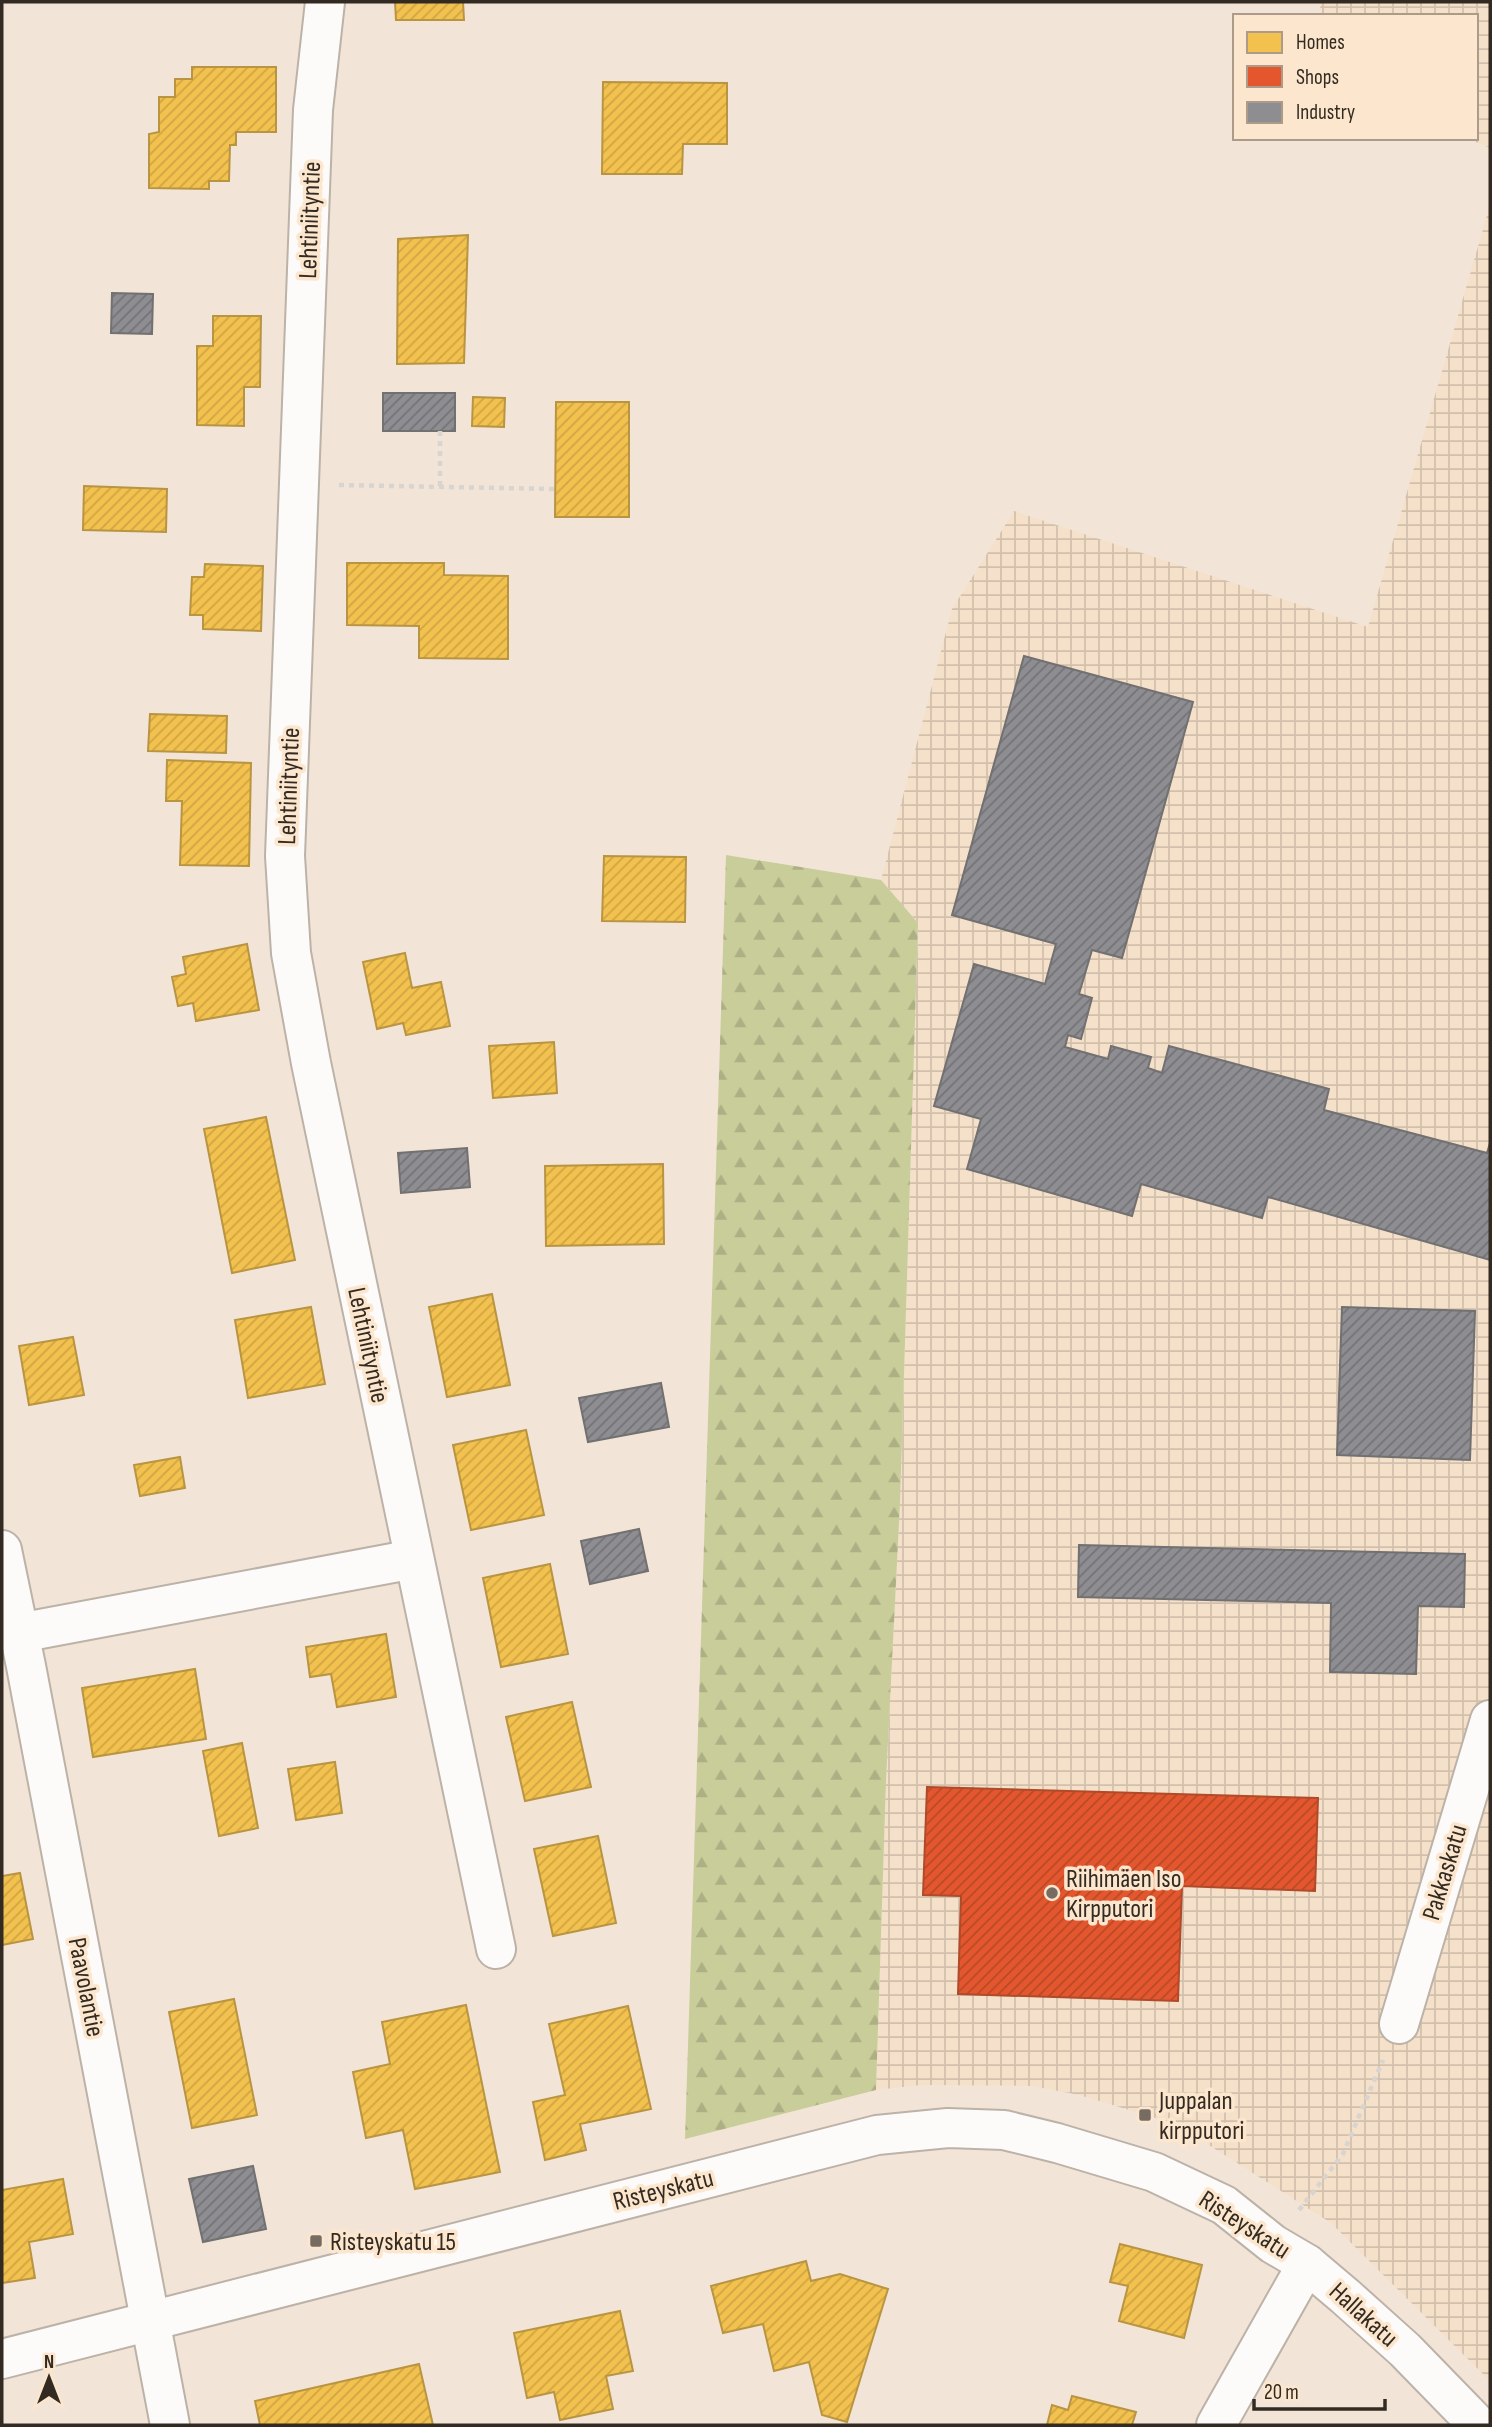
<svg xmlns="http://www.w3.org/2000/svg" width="1492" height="2427" font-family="'Sofia Sans Condensed',sans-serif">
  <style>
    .industrial { fill: url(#industrial-grid) }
    .forest { fill: url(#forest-firs) }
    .homes { fill: url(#homes-hatch); stroke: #b99441; stroke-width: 2 }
    .shops { fill: url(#shops-hatch); stroke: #af4a2a; stroke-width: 2 }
    .industry { fill: url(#industry-hatch); stroke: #727070; stroke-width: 2 }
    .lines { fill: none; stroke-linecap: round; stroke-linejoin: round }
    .street-casing { stroke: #bcb2a8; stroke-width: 42 }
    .path { stroke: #d8d4d0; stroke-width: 4.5; stroke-dasharray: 5 5; stroke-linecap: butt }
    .street { stroke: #fdfbf9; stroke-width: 38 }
    .poi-dot { fill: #766c62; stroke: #fce6cd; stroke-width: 2.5 }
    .labels { text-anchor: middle; stroke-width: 7; stroke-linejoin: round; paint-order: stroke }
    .street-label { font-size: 26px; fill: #332b22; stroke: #fce6cd }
    .poi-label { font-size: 26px; fill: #332b22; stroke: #fce6cd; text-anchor: start }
  </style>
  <defs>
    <pattern id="industrial-grid" width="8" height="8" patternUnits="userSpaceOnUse" patternTransform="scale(1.75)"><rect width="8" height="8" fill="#f5e0ca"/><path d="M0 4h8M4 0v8" fill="none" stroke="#d2c0ad"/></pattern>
    <pattern id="forest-firs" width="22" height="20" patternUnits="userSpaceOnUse" patternTransform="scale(1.75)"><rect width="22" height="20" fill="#c9cd9a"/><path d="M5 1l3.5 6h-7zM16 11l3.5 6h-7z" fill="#adb084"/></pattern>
    <pattern id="homes-hatch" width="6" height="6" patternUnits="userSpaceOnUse" patternTransform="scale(1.75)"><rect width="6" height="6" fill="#f2c14e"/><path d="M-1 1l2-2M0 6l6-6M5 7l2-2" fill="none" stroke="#d0a644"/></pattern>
    <pattern id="shops-hatch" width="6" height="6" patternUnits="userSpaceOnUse" patternTransform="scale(1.75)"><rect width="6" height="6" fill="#e4572e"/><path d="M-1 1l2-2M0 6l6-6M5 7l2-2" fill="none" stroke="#b94827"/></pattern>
    <pattern id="industry-hatch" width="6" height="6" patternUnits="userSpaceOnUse" patternTransform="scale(1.75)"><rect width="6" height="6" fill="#8d8d92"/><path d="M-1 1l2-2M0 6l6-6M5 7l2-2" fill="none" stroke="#747377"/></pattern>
  </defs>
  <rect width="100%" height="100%" fill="#f2e5d8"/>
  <g class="industrial">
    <polygon points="1320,2 1490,2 1490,148 1466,138 1476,138 1476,16 1321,16"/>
    <polygon points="1490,205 1490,2381 1331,2223 1176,2124 1079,2095 1032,2086 921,2085 876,2090 886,1781 900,1503 918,923 881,880 952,609 1014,511 1368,627"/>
  </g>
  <polygon class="forest" points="726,855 881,880 918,923 900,1503 886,1781 876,2090 685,2139"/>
  <g class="homes">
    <polygon points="395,2 463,2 464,20 396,20"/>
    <polygon points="192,67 276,67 276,132 236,132 236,145 230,145 229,181 209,181 209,189 149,188 149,134 159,132 159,97 175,97 175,79 192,79"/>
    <polygon points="603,82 727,83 727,144 683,144 682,174 602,174"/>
    <polygon points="468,235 464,363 397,364 398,239"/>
    <polygon points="213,316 261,316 260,387 244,387 244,426 197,425 197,346 213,346"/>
    <polygon points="473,397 505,398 504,427 472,426"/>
    <polygon points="556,402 629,402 629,517 555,517"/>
    <polygon points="84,486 167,489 166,532 83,530"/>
    <polygon points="347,563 444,563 444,575 508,576 508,659 419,658 419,626 347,625"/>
    <polygon points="205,564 263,566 261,631 203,629 203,615 190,615 192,577 204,577"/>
    <polygon points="150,714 227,716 226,753 148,751"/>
    <polygon points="167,760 251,763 249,866 180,865 182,801 166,801"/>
    <polygon points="604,856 686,857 685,922 602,921"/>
    <polygon points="247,944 259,1010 196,1021 193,1003 178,1006 172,977 186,974 183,957"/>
    <polygon points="405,953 412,988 441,982 450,1026 406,1035 403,1023 377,1029 363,962"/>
    <polygon points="554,1042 557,1093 493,1098 489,1046"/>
    <polygon points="266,1117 295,1260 232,1273 204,1129"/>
    <polygon points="663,1164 664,1244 546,1246 545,1166"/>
    <polygon points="492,1294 510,1385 447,1397 429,1307"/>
    <polygon points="311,1307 325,1384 248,1398 235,1320"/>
    <polygon points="73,1337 84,1395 29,1405 19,1346"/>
    <polygon points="526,1430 544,1515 471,1530 453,1445"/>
    <polygon points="180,1457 185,1488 140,1496 134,1465"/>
    <polygon points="550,1564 568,1654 501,1667 483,1578"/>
    <polygon points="386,1634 396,1697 337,1707 331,1674 310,1677 306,1647"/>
    <polygon points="195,1669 206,1739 93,1757 82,1688"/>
    <polygon points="572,1702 591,1787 525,1801 506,1717"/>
    <polygon points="242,1743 258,1828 219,1836 203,1751"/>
    <polygon points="335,1762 342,1813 296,1820 288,1769"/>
    <polygon points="598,1836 616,1923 553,1936 534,1849"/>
    <polygon points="20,1873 33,1939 2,1945 2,1876"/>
    <polygon points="234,1999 257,2115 192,2128 169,2012"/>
    <polygon points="466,2005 500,2172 415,2189 403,2130 366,2138 353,2072 390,2064 382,2022"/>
    <polygon points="628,2006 651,2109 580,2124 586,2150 545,2160 533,2102 565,2095 549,2024"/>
    <polygon points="63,2179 73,2234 29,2242 35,2278 2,2283 2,2190"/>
    <polygon points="1120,2244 1202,2265 1184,2338 1119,2321 1128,2286 1110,2282"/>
    <polygon points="806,2261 811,2281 840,2274 888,2289 847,2422 822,2415 809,2362 774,2371 763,2324 723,2333 711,2286"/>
    <polygon points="620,2311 633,2371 606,2376 613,2409 560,2420 554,2392 527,2398 514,2333"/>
    <polygon points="419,2364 433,2425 260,2425 255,2401"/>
    <polygon points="1072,2396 1136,2412 1132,2425 1047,2425 1052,2405 1068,2410"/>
  </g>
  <polygon class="shops" points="927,1787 1318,1798 1315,1891 1182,1886 1178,2001 958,1994 961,1896 923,1895"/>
  <g class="industry">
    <polygon points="112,293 153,294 152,334 111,333"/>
    <rect x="383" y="393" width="72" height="38"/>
    <polygon points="1024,656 1193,702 1122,958 1092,950 1079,994 1092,998 1081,1039 1068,1035 1065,1047 1108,1059 1111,1046 1151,1057 1148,1068 1162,1073 1169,1046 1329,1089 1324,1110 1487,1153 1490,1143 1490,1260 1268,1197 1262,1218 1141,1184 1132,1216 967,1169 981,1119 934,1106 974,964 1045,984 1056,944 952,915"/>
    <polygon points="467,1148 470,1187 401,1193 398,1153"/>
    <polygon points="1342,1307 1475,1311 1470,1460 1337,1455"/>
    <polygon points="661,1383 669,1427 588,1442 579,1398"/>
    <polygon points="639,1529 648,1571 590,1584 581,1541"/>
    <polygon points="1079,1545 1465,1554 1464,1607 1418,1606 1416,1674 1330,1672 1331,1603 1078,1597"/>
    <polygon points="253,2166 266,2229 203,2242 189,2179"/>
  </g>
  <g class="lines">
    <defs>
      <g id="street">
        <polyline points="325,2 313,110 285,856 291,953 311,1063 496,1949"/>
        <polyline points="2,1550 26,1666 170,2425"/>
        <polyline points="19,1633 414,1559"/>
        <polyline points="1399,2024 1490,1720"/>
        <polyline points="2,2359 877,2135 948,2128 1004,2130 1057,2143 1154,2172 1224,2205 1273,2244 1307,2264 1346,2297 1405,2350 1478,2425"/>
        <polyline points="1216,2425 1307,2264"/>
      </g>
    </defs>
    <use href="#street" class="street-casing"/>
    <g class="path">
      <polyline points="440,431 440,486"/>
      <polyline points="339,485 555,489"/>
      <polyline points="1299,2210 1343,2154 1383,2060"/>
    </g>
    <use href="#street" class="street"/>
  </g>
  <g class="poi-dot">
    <circle cx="1052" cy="1893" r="7"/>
    <rect x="1138" y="2108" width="14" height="14" rx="3.5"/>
    <rect x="309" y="2234" width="14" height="14" rx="3.5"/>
  </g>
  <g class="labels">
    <g class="street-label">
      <text transform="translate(309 220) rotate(-88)" y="9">Lehtiniityntie</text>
      <text transform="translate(288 786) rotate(-88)" y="9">Lehtiniityntie</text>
      <text transform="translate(369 1345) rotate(78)" y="9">Lehtiniityntie</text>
      <text transform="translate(1444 1872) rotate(-73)" y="9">Pakkaskatu</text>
      <text transform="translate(87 1987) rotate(79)" y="9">Paavolantie</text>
      <text transform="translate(663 2189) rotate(-14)" y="9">Risteyskatu</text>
      <text transform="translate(1245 2224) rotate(33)" y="9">Risteyskatu</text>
      <text transform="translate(1364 2314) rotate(42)" y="9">Hallakatu</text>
    </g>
    <g class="poi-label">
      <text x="1066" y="1887">Riihimäen Iso<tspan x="1066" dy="30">Kirpputori</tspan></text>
      <text x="1159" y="2109">Juppalan<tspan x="1159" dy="30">kirpputori</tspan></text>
      <text x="330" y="2250">Risteyskatu 15</text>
    </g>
  </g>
  <rect width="1492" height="2427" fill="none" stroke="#332b22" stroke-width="7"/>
  <rect x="1233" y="14" width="245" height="126" fill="#fce6cd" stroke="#ac9b89" stroke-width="2"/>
  <rect x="1247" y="32" width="35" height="21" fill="#f2c14e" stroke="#ac9b89" stroke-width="2"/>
  <text x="1296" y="49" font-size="21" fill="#332b22">Homes</text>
  <rect x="1247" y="66" width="35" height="21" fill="#e4572e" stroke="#ac9b89" stroke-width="2"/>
  <text x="1296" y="84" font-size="21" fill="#332b22">Shops</text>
  <rect x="1247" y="102" width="35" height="21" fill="#8d8d92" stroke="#ac9b89" stroke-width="2"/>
  <text x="1296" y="119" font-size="21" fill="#332b22">Industry</text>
  <g transform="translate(49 2378)" stroke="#fce6cd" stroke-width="5" paint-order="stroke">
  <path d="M0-5L12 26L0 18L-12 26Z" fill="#332b22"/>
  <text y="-10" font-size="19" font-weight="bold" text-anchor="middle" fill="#332b22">N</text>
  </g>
  <path d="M1254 2399v10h131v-10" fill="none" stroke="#332b22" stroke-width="3.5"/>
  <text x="1264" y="2399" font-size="21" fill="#332b22" stroke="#fce6cd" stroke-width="5" paint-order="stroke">20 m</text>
</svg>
